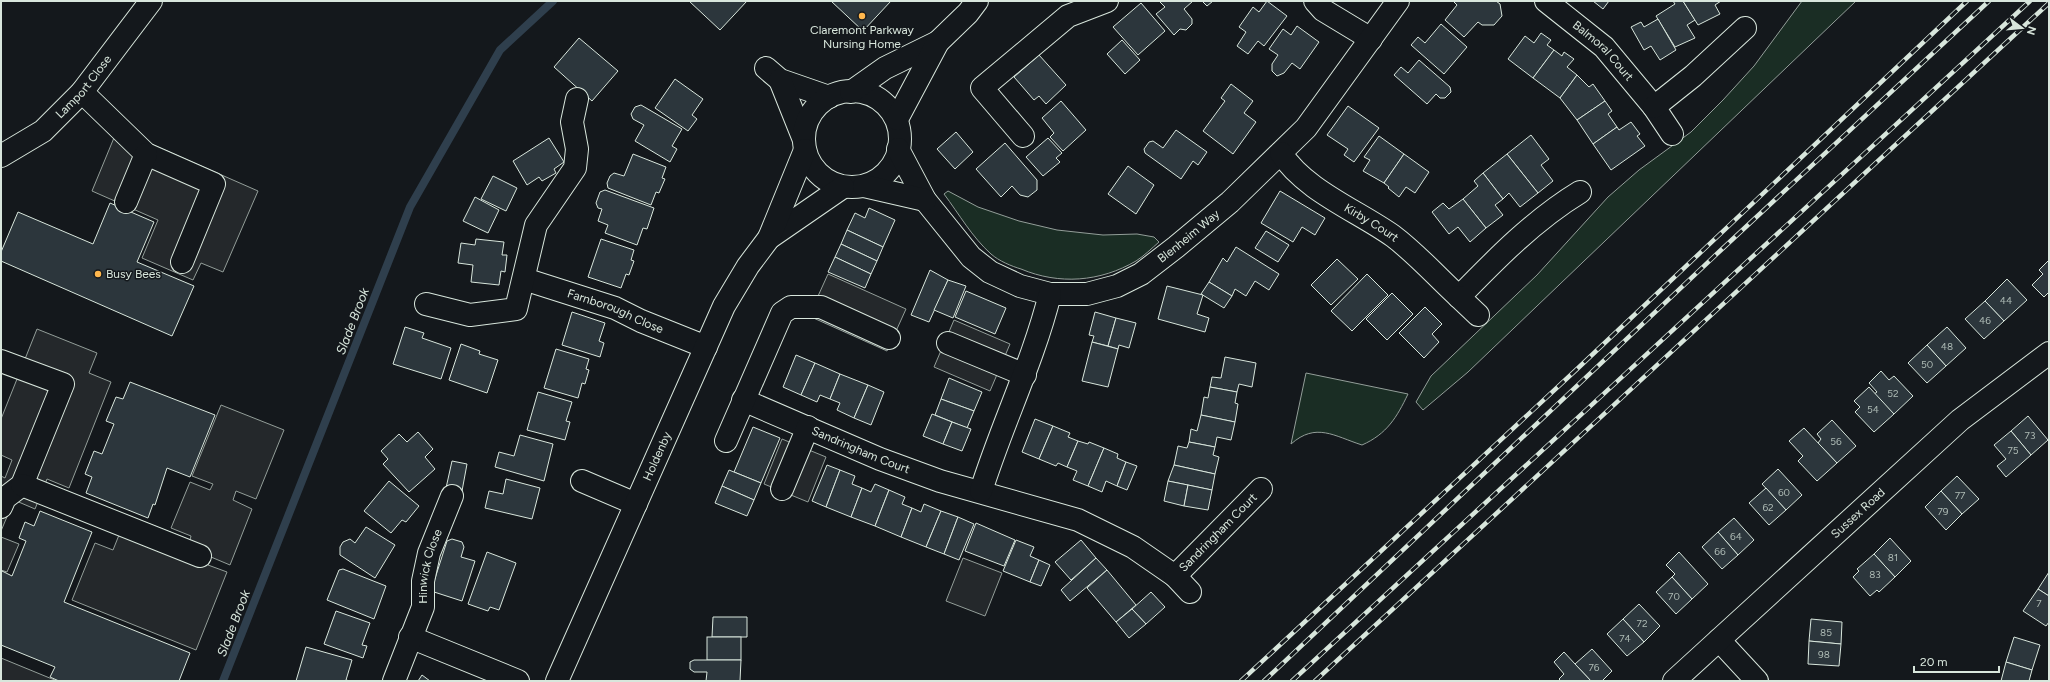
<svg xmlns="http://www.w3.org/2000/svg" width="2050" height="682" font-family="Figtree,sans-serif">
  <style>
    .green { fill: #1a2d24; stroke: #939e99 }
    .parking { fill: #24282b; stroke: #939e99 }
    .lines { fill: none; stroke-linecap: round; stroke-linejoin: round }
    .stream { stroke: #2f3f4d; stroke-width: 8 }
    .building { fill: #2c363c; stroke: #d8e6dc }
    .minor-casing { stroke: #d8e6dc; stroke-width: 24 }
    .minor { stroke: #14181c; stroke-width: 22 }
    .rail-casing { stroke: #d8e6dc; stroke-width: 4.5 }
    .rail { stroke: #14181c; stroke-width: 3; stroke-dasharray: 9; stroke-linecap: butt }
    .poi-dot { fill: #ffb74d; stroke: #14181c; stroke-width: 1.5 }
    .labels { text-anchor: middle; stroke-width: 3; stroke-linejoin: round; paint-order: stroke }
    .number-label { font-size: 10px; fill: #adbab4 }
    .poi-label { font-size: 12px; fill: #d8e6dc; stroke: #14181c }
    .street-label { font-size: 12px; fill: #d8e6dc; stroke: #14181c }
    .water-label { font-size: 13px; font-style: italic; fill: #d8e6dc; stroke: #14181c }
  </style>
  <rect width="100%" height="100%" fill="#14181c"/>
  <g class="green">
    <polygon points="1802,1 1856,1 1468,372 1423,410 1416,402 1431,376 1537,275 1608,197 1639,170 1691,132 1723,100 1754,66"/>
    <path d="M 948,191 L 978,207 L 1019,221 L 1057,230 L 1103,235 L 1137,234 L 1154,237 L 1159,242 C 1152,248 1144,256 1136,261 C 1100,282 1059,285 1021,269 C 1011,266 999,261 991,254 C 972,237 959,214 944,194 Z"/>
    <path d="M 1306,373 L 1408,394 C 1397,417 1387,434 1362,445 C 1334,436 1316,422 1291,444 Z"/>
  </g>
  <g class="parking">
    <polygon points="123,116 151,144 258,191 223,272 201,263 193,280 142,258 158,220 92,191"/>
    <polygon points="828,274 906,309 887,351 809,316"/>
    <polygon points="954,320 1010,344 990,391 934,367"/>
    <polygon points="37,329 97,353 89,373 111,382 69,488 47,479 35,509 14,500 1,531 1,476 5,478 12,460 1,455 1,419"/>
    <polygon points="221,405 284,430 256,499 236,491 233,500 252,509 230,565 211,557 208,565 227,572 196,650 72,600 95,543 113,550 127,515 190,540 191,536 171,528 190,482 210,490 213,484 192,476"/>
    <polygon points="782,439 826,457 808,502 764,484"/>
    <polygon points="1,537 19,544 7,572 1,570"/>
    <polygon points="963,558 1002,573 985,616 946,601"/>
    <polygon points="1,658 57,681 1,681"/>
  </g>
  <g class="lines">
    <polyline class="stream" points="223,681 410,207 500,50 553,1"/>
  </g>
  <g class="building">
    <polygon points="689,1 747,1 720,30"/>
    <polygon points="831,1 891,1 863,31"/>
    <polygon points="1159,1 1193,1 1184,9 1192,19 1192,24 1186,30 1180,29 1174,35 1156,14 1165,7"/>
    <polygon points="1202,1 1213,1 1207,6"/>
    <polygon points="1267,1 1287,16 1264,46 1258,41 1248,54 1237,46 1246,32 1239,27 1253,7 1259,12"/>
    <polygon points="1453,1 1496,1 1500,4 1502,16 1494,25 1482,25 1478,22 1464,37 1445,20 1457,5"/>
    <polygon points="1593,1 1609,1 1603,9"/>
    <polygon points="1673,1 1683,1 1695,20 1687,25 1695,38 1675,47 1656,16 1675,4"/>
    <polygon points="1683,1 1721,1 1715,5 1720,14 1698,25"/>
    <polygon points="1141,3 1165,31 1138,55 1113,27"/>
    <polygon points="1658,19 1676,50 1660,60 1651,46 1644,50 1631,27 1641,22 1644,27"/>
    <polygon points="1441,24 1467,47 1444,74 1411,45 1418,37 1425,43"/>
    <polygon points="1297,26 1319,42 1300,69 1292,63 1284,73 1277,76 1272,71 1272,64 1278,55 1269,49 1283,29 1291,35"/>
    <polygon points="1541,33 1551,40 1547,45 1554,50 1533,78 1508,59 1525,36 1534,43"/>
    <polygon points="579,38 618,71 592,101 554,67"/>
    <polygon points="1122,40 1140,60 1125,74 1107,54"/>
    <polygon points="1554,50 1562,56 1564,52 1574,59 1567,67 1577,75 1560,98 1533,78"/>
    <polygon points="1039,55 1066,85 1046,104 1039,96 1034,100 1014,77"/>
    <polygon points="1419,60 1450,87 1451,92 1445,98 1440,98 1436,94 1427,104 1394,75 1401,67 1408,73"/>
    <polygon points="1577,75 1589,87 1593,84 1605,101 1577,120 1560,98"/>
    <polygon points="675,79 703,99 692,115 697,119 688,131 655,108"/>
    <polygon points="1231,84 1253,101 1244,113 1256,122 1233,154 1203,131 1225,101 1221,98"/>
    <polygon points="1061,101 1086,130 1063,151 1050,137 1054,133 1042,118"/>
    <polygon points="1605,101 1612,111 1608,114 1617,127 1593,144 1577,120"/>
    <polygon points="641,105 682,129 672,146 677,149 670,162 635,141 644,125 633,119 631,114 635,107"/>
    <polygon points="1348,106 1379,128 1354,162 1344,155 1348,149 1327,135"/>
    <polygon points="1631,122 1640,134 1637,136 1645,146 1611,170 1593,144 1617,127 1619,130"/>
    <polygon points="1176,130 1207,152 1198,165 1193,161 1181,179 1145,153 1144,149 1149,142 1153,141 1163,148"/>
    <polygon points="956,132 973,152 955,169 937,149"/>
    <polygon points="1531,135 1549,159 1541,165 1553,181 1538,193 1507,154"/>
    <polygon points="1379,136 1404,154 1384,183 1363,171 1370,160 1364,157"/>
    <polygon points="549,138 564,162 554,169 556,173 542,181 539,177 527,185 513,161"/>
    <polygon points="1048,138 1062,153 1056,158 1060,162 1043,176 1026,157"/>
    <polygon points="1005,143 1037,180 1037,190 1028,197 1020,195 1012,186 1001,197 976,169"/>
    <polygon points="633,154 666,167 662,178 665,179 659,193 656,192 651,205 608,188 607,183 610,176 614,173 624,176"/>
    <polygon points="1404,154 1429,172 1415,193 1406,187 1399,197 1388,188 1389,187 1384,183"/>
    <polygon points="1507,154 1538,193 1520,207 1509,193 1503,199 1483,173"/>
    <polygon points="1128,166 1154,185 1136,214 1108,194"/>
    <polygon points="1483,173 1503,199 1495,205 1503,215 1486,228 1463,199 1478,186 1474,181"/>
    <polygon points="493,176 517,188 506,211 481,199"/>
    <polygon points="605,190 654,208 647,229 643,228 637,245 605,233 608,225 598,221 602,209 598,208 596,203 600,192"/>
    <polygon points="1280,191 1325,218 1315,235 1302,227 1293,242 1261,223"/>
    <polygon points="475,197 499,210 488,233 463,221"/>
    <polygon points="1463,199 1486,228 1470,242 1458,227 1449,234 1432,212 1443,203 1449,209"/>
    <polygon points="110,203 154,222 137,262 194,286 172,336 1,261 1,252 18,212 93,244"/>
    <polygon points="869,208 895,220 883,247 847,230 855,213 865,218"/>
    <polygon points="847,230 883,247 877,261 841,244"/>
    <polygon points="1266,231 1289,245 1278,262 1255,248"/>
    <polygon points="476,239 504,242 502,255 507,255 505,272 501,271 499,285 471,282 473,265 458,263 461,243 475,245"/>
    <polygon points="601,239 634,250 631,260 634,261 629,275 626,274 621,288 588,277"/>
    <polygon points="841,244 877,261 871,274 835,257"/>
    <polygon points="1236,247 1279,274 1269,290 1255,281 1246,296 1235,289 1232,296 1209,282 1223,258 1227,262"/>
    <polygon points="835,257 871,274 865,288 828,272"/>
    <polygon points="1337,259 1358,279 1331,305 1311,285"/>
    <polygon points="2049,260 2049,292 2044,297 2032,285 2043,274 2039,270"/>
    <polygon points="930,270 948,280 929,322 911,315"/>
    <polygon points="1367,274 1388,295 1352,331 1331,311"/>
    <polygon points="2007,279 2027,300 2004,321 1985,301"/>
    <polygon points="948,280 966,286 953,318 934,310"/>
    <polygon points="1209,282 1232,296 1224,308 1201,294"/>
    <polygon points="1167,286 1203,295 1197,314 1209,318 1205,332 1158,319"/>
    <polygon points="966,291 1006,308 995,334 955,317"/>
    <polygon points="1392,293 1413,314 1387,340 1366,319"/>
    <polygon points="1985,301 2004,321 1984,339 1965,319"/>
    <polygon points="1425,307 1442,324 1432,334 1439,342 1424,358 1399,333"/>
    <polygon points="572,312 605,323 599,341 604,343 600,357 562,345"/>
    <polygon points="1095,312 1116,318 1108,346 1092,342 1094,336 1089,335"/>
    <polygon points="1116,318 1136,323 1129,348 1119,345 1118,349 1108,346"/>
    <polygon points="405,327 424,333 422,338 451,348 441,379 393,364"/>
    <polygon points="1947,327 1966,348 1946,366 1927,345"/>
    <polygon points="1092,342 1118,349 1108,387 1082,381"/>
    <polygon points="461,344 480,351 479,354 498,360 487,393 449,380"/>
    <polygon points="1927,345 1946,366 1927,383 1908,363"/>
    <polygon points="556,349 589,359 586,369 589,370 585,384 582,383 578,398 544,388"/>
    <polygon points="796,355 815,363 801,395 783,387"/>
    <polygon points="1225,357 1256,363 1252,387 1239,384 1237,392 1210,387 1212,377 1221,378"/>
    <polygon points="815,363 840,374 830,399 820,395 817,402 801,395"/>
    <polygon points="1881,371 1889,380 1894,376 1913,396 1894,414 1874,394 1877,392 1869,383"/>
    <polygon points="840,374 868,385 854,418 837,410 840,403 830,399"/>
    <polygon points="949,378 982,392 974,411 941,399"/>
    <polygon points="130,382 215,415 190,477 167,468 155,505 153,504 148,518 86,493 92,477 85,474 94,451 102,454 114,424 106,421 116,397 123,399"/>
    <polygon points="868,385 884,392 871,425 854,418"/>
    <polygon points="1210,387 1237,392 1235,403 1238,404 1235,422 1201,415 1204,397 1208,398"/>
    <polygon points="1869,387 1894,414 1874,432 1855,412 1860,407 1854,401"/>
    <polygon points="538,392 572,402 566,421 570,422 565,440 527,430"/>
    <polygon points="941,399 974,411 967,428 935,415"/>
    <polygon points="932,414 952,422 943,444 923,436"/>
    <polygon points="1201,415 1235,422 1231,440 1217,437 1215,447 1189,442 1191,429 1197,431"/>
    <polygon points="2028,416 2048,440 2031,455 2011,431"/>
    <polygon points="1035,419 1053,426 1039,459 1022,452"/>
    <polygon points="1832,420 1856,446 1837,463 1818,443 1821,439 1817,434"/>
    <polygon points="952,422 971,429 962,451 943,444"/>
    <polygon points="1053,426 1070,433 1068,437 1078,441 1067,467 1058,463 1056,466 1039,459"/>
    <polygon points="753,427 780,438 761,483 734,472"/>
    <polygon points="1804,428 1837,463 1817,481 1798,461 1803,456 1789,441"/>
    <polygon points="2011,431 2031,455 2006,477 1997,466 2006,459 1994,445"/>
    <polygon points="418,432 433,449 425,457 435,469 409,492 383,464 388,459 381,451 399,434 407,442"/>
    <polygon points="520,435 553,444 544,481 495,467 499,452 514,456"/>
    <polygon points="1078,441 1088,444 1089,442 1104,448 1088,486 1073,480 1077,471 1067,467"/>
    <polygon points="1189,442 1215,447 1213,455 1219,457 1215,474 1174,465 1178,446 1187,448"/>
    <polygon points="1104,448 1118,454 1117,458 1126,462 1117,486 1106,481 1102,492 1088,486"/>
    <polygon points="452,461 467,464 462,491 446,488"/>
    <polygon points="1126,462 1137,466 1127,490 1117,486"/>
    <polygon points="827,465 840,470 826,507 812,501"/>
    <polygon points="1174,465 1215,474 1212,490 1168,481"/>
    <polygon points="1778,469 1802,495 1786,510 1762,484"/>
    <polygon points="729,470 761,483 754,500 722,486"/>
    <polygon points="840,470 855,476 852,484 862,488 851,517 826,507"/>
    <polygon points="1957,476 1979,499 1962,514 1941,491"/>
    <polygon points="506,479 540,488 532,519 485,508 489,491 503,494"/>
    <polygon points="389,481 419,506 406,522 402,520 391,533 364,511"/>
    <polygon points="1168,481 1188,485 1184,506 1164,501"/>
    <polygon points="875,484 889,490 875,526 851,517 862,488 871,492"/>
    <polygon points="1188,485 1212,490 1208,510 1184,506"/>
    <polygon points="722,486 754,500 747,516 715,503"/>
    <polygon points="1766,488 1786,510 1769,525 1749,503"/>
    <polygon points="889,490 905,497 902,504 912,508 901,537 875,526"/>
    <polygon points="1941,491 1962,514 1946,530 1925,507"/>
    <polygon points="924,504 941,511 926,547 901,537 912,508 921,512"/>
    <polygon points="40,511 92,532 64,602 190,653 179,681 59,681 50,677 55,667 1,645 1,573 2,571 12,576 26,541 19,538 25,522 34,526"/>
    <polygon points="941,511 958,517 944,554 926,547"/>
    <polygon points="958,517 974,524 959,560 944,554"/>
    <polygon points="1734,518 1754,540 1738,555 1718,532"/>
    <polygon points="976,523 1015,540 1004,566 965,551"/>
    <polygon points="366,527 395,545 375,578 340,555 340,547 343,542 350,539 355,543"/>
    <polygon points="1718,532 1738,555 1722,569 1702,547"/>
    <polygon points="1890,538 1911,561 1895,577 1874,554"/>
    <polygon points="452,539 462,542 464,547 461,557 475,561 462,601 431,591 447,541"/>
    <polygon points="1016,540 1034,547 1030,556 1039,560 1030,582 1003,571"/>
    <polygon points="1081,540 1096,558 1071,580 1055,562"/>
    <polygon points="487,552 516,563 499,610 490,607 488,611 468,604"/>
    <polygon points="1679,552 1708,584 1692,599 1672,577 1675,574 1666,565"/>
    <polygon points="1874,554 1895,577 1879,592 1877,590 1870,596 1853,577 1859,571 1857,569"/>
    <polygon points="1096,558 1107,570 1070,601 1061,590"/>
    <polygon points="1039,560 1050,565 1041,586 1030,582"/>
    <polygon points="343,569 386,586 374,619 327,600 339,570"/>
    <polygon points="1107,570 1136,605 1116,622 1087,588"/>
    <polygon points="2049,572 2049,596 2038,589"/>
    <polygon points="1672,577 1692,599 1676,614 1656,592"/>
    <polygon points="2038,589 2049,596 2049,622 2046,626 2023,611"/>
    <polygon points="1151,592 1165,607 1146,624 1132,609"/>
    <polygon points="1639,604 1660,626 1644,642 1623,619"/>
    <polygon points="1132,609 1146,624 1129,638 1116,622"/>
    <polygon points="336,611 370,623 362,645 367,646 363,658 324,644"/>
    <polygon points="713,617 747,617 747,637 712,637"/>
    <polygon points="1623,619 1644,642 1627,656 1607,634"/>
    <polygon points="1811,619 1842,622 1841,644 1809,641"/>
    <rect x="707" y="637" width="34" height="23"/>
    <polygon points="2014,637 2040,645 2032,670 2006,662"/>
    <polygon points="1809,641 1841,644 1839,666 1808,664"/>
    <polygon points="306,647 352,660 346,680 350,681 296,681"/>
    <polygon points="1592,649 1612,671 1602,681 1591,681 1575,664"/>
    <polygon points="1564,652 1575,664 1591,681 1561,681 1559,679 1564,674 1554,662"/>
    <polygon points="694,660 741,660 740,681 706,681 707,672 694,672 690,669 690,662"/>
    <polygon points="2006,662 2032,670 2029,681 2001,681"/>
    <polygon points="422,675 430,681 418,681"/>
  </g>
  <g class="lines">
    <defs>
      <g id="minor">
        <polyline points="1315,1 1323,10 1371,39"/>
        <path id="s1" d="M 1546,1 L 1604,47 L 1654,107 L 1672,134"/>
        <polyline points="766,68 780,80 829,97"/>
        <polyline points="780,80 804,140"/>
        <circle cx="852" cy="139" r="48"/>
        <polyline points="82,92 146,154 214,184 182,262"/>
        <polyline points="851,92 885,68 938,42"/>
        <polyline points="1654,107 1693,76 1745,28"/>
        <polyline points="897,119 938,42 968,13 977,1"/>
        <polyline points="1023,136 982,88 1068,16 1107,1"/>
        <path id="s2" d="M 898,149 L 925,200 L 971,257 L 990,272 L 1020,286 L 1050,294 L 1087,294 L 1117,286 L 1141,274 L 1176,247 L 1230,202 L 1306,128 L 1398,1"/>
        <path id="s3" d="M 1281,153 C 1304,190 1358,211 1393,236 C 1417,254 1437,277 1459,297 C 1496,259 1534,220 1580,192"/>
        <path id="s4" d="M 1,156 L 43,131 L 82,92 L 151,1"/>
        <polyline points="864,186 925,200"/>
        <polyline points="126,202 146,154"/>
        <polyline points="769,238 843,187"/>
        <path id="s5" d="M 524,279 L 615,308 L 641,321 L 706,347"/>
        <polyline points="1459,297 1478,315"/>
        <polyline points="426,304 470,315 516,309 536,225 575,168 577,149 572,122 577,99"/>
        <polyline points="948,343 1025,375"/>
        <polyline points="1,361 63,384 22,485 5,498 1,507"/>
        <path id="s6" d="M 743,400 L 880,459 L 940,481 L 1078,520 L 1133,547 L 1175,576 L 1261,489"/>
        <polyline points="726,441 782,313 791,307 821,307 889,338"/>
        <polyline points="582,481 636,504"/>
        <polyline points="22,485 200,556"/>
        <polyline points="782,489 808,427"/>
        <path d="M 981,491 C 1002,424 1033,362 1050,294"/>
        <polyline points="1175,576 1190,592"/>
        <polyline points="410,637 518,681"/>
        <polyline points="1719,640 1757,681"/>
        <path id="s7" d="M 394,681 L 423,607 L 423,581 L 429,553 L 452,496"/>
        <path id="s8" d="M 557,681 L 724,306 L 748,266 L 769,238 L 805,150"/>
        <path id="s9" d="M 1674,681 L 1960,420 L 2049,353"/>
      </g>
    </defs>
    <use href="#minor" class="minor-casing"/>
    <use href="#minor" class="minor"/>
    <defs>
      <g id="rail">
        <polyline points="1241,681 1576,370 1967,1"/>
        <polyline points="1264,681 1721,250 1989,1"/>
        <polyline points="1292,681 2030,1"/>
        <polyline points="1315,681 2049,3"/>
      </g>
    </defs>
    <use href="#rail" class="rail-casing"/>
    <use href="#rail" class="rail"/>
  </g>
  <g class="poi-dot">
    <circle cx="862" cy="16" r="4"/>
    <circle cx="98" cy="274" r="4"/>
  </g>
  <g class="labels">
    <g class="number-label">
      <text x="2006" y="304">44</text>
      <text x="1985" y="324">46</text>
      <text x="1947" y="350">48</text>
      <text x="1927" y="368">50</text>
      <text x="1893" y="397">52</text>
      <text x="1873" y="413">54</text>
      <text x="2030" y="439">73</text>
      <text x="1836" y="445">56</text>
      <text x="2013" y="454">75</text>
      <text x="1784" y="496">60</text>
      <text x="1960" y="499">77</text>
      <text x="1768" y="511">62</text>
      <text x="1943" y="515">79</text>
      <text x="1736" y="540">64</text>
      <text x="1720" y="555">66</text>
      <text x="1893" y="561">81</text>
      <text x="1875" y="578">83</text>
      <text x="1674" y="600">70</text>
      <text x="2039" y="607">7</text>
      <text x="1642" y="627">72</text>
      <text x="1826" y="636">85</text>
      <text x="1625" y="642">74</text>
      <text x="1824" y="658">98</text>
      <text x="1594" y="671">76</text>
    </g>
    <g class="poi-label">
      <text x="862" y="34">Claremont Parkway<tspan x="862" dy="14">Nursing Home</tspan></text>
      <text x="106" y="278" text-anchor="start">Busy Bees</text>
    </g>
    <g class="street-label">
      <text dy="4" stroke="none"><textPath href="#s1" startOffset="76">Balmoral Court</textPath></text>
      <text dy="4" stroke="none"><textPath href="#s4" startOffset="109">Lamport Close</textPath></text>
      <text dy="4" stroke="none"><textPath href="#s3" startOffset="115">Kirby Court</textPath></text>
      <text dy="4" stroke="none"><textPath href="#s2" startOffset="375">Blenheim Way</textPath></text>
      <text dy="4" stroke="none"><textPath href="#s5" startOffset="97">Farnborough Close</textPath></text>
      <text dy="4" stroke="none"><textPath href="#s6" startOffset="128">Sandringham Court</textPath></text>
      <text dy="4" stroke="none"><textPath href="#s8" startOffset="246">Holdenby</textPath></text>
      <text dy="4" stroke="none"><textPath href="#s9" startOffset="249">Sussex Road</textPath></text>
      <text dy="4" stroke="none"><textPath href="#s6" startOffset="530">Sandringham Court</textPath></text>
      <text dy="4" stroke="none"><textPath href="#s7" startOffset="121">Hinwick Close</textPath></text>
    </g>
    <g class="water-label">
      <text transform="translate(352 321) rotate(-69)" y="5">Slade Brook</text>
      <text transform="translate(233 623) rotate(-69)" y="5">Slade Brook</text>
    </g>
  </g>
  <rect width="2050" height="682" fill="none" stroke="#d8e6dc" stroke-width="4"/>
  <g transform="translate(2022 28) rotate(106)" stroke="#14181c" stroke-width="3" paint-order="stroke">
  <path d="M0-3L7 15L0 10L-7 15Z" fill="#d8e6dc"/>
  <text y="-6" font-size="11" font-weight="bold" text-anchor="middle" fill="#d8e6dc">N</text>
  </g>
  <path d="M1914 666v6h85v-6" fill="none" stroke="#d8e6dc" stroke-width="2"/>
  <text x="1920" y="666" font-size="12" fill="#d8e6dc" stroke="#14181c" stroke-width="3" paint-order="stroke">20 m</text>
</svg>
